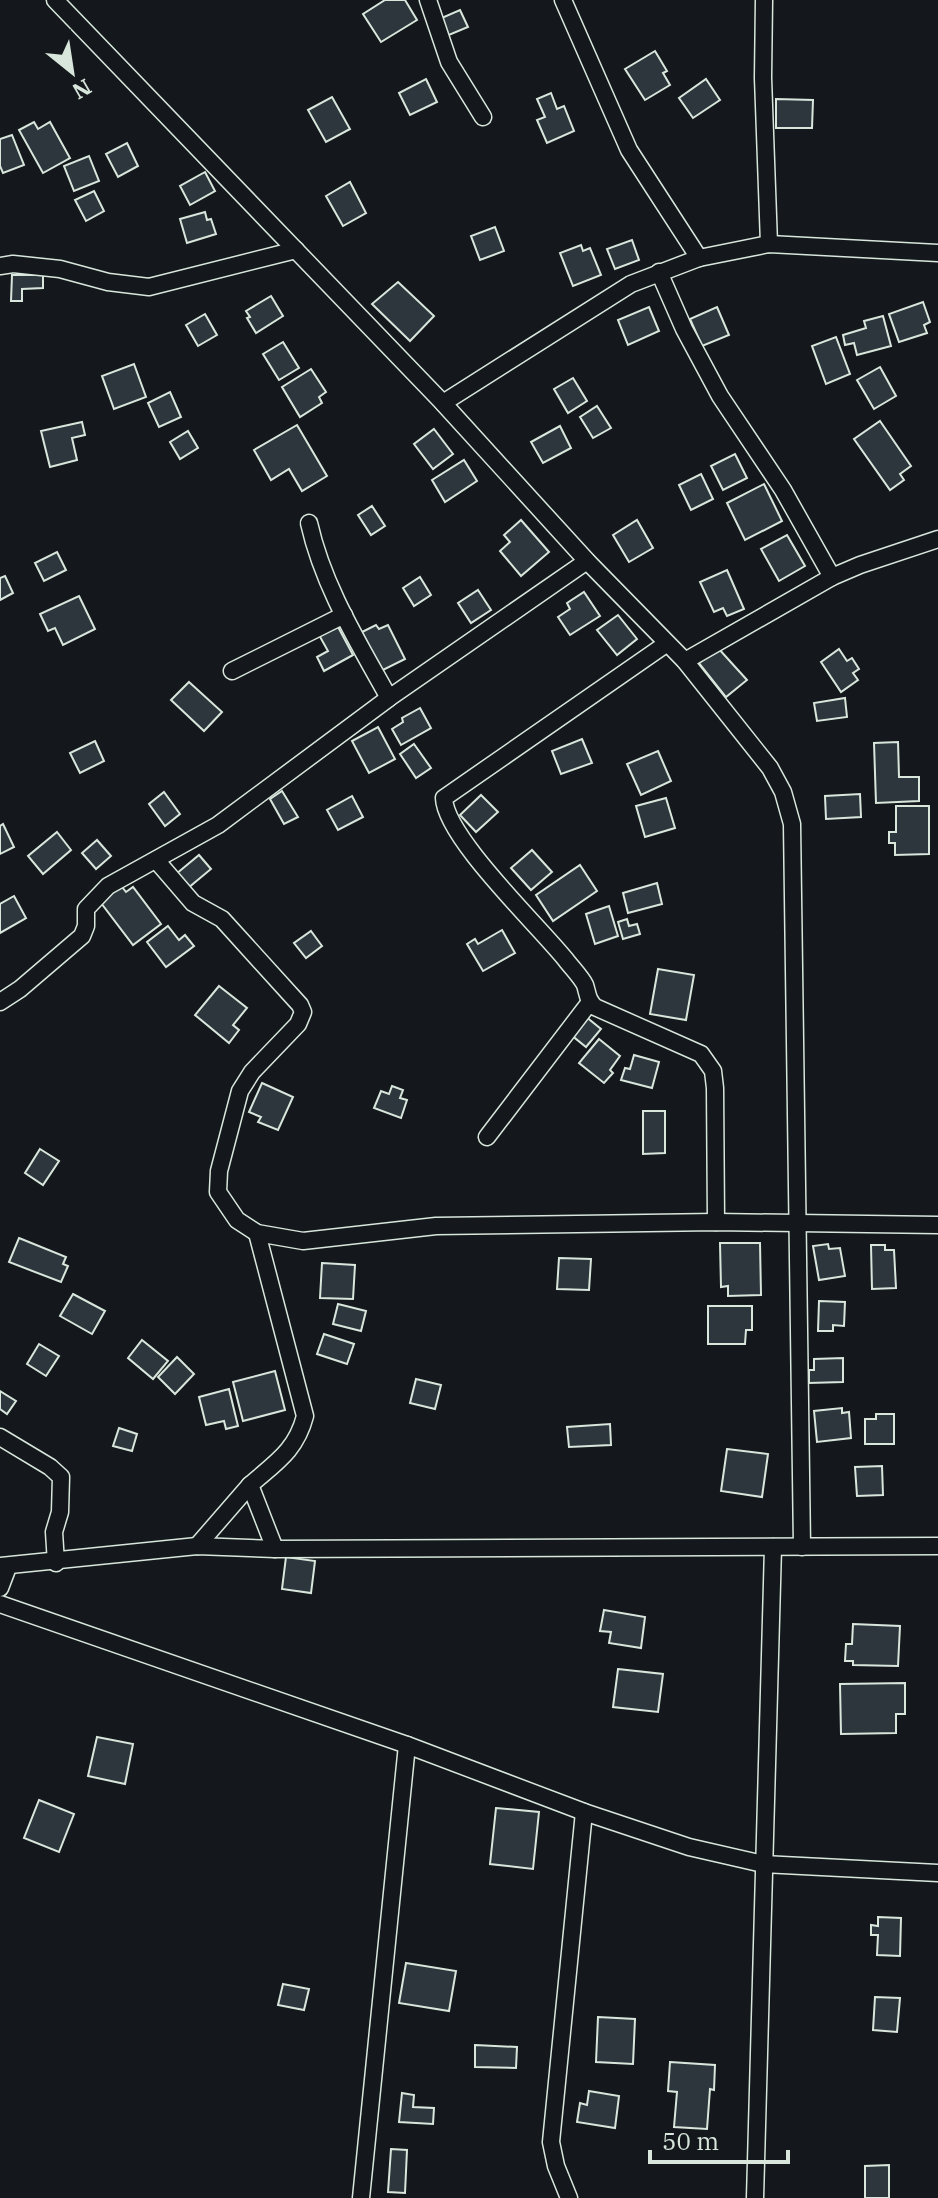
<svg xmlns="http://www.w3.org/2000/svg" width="938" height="2198" font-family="'IBM Plex Serif',serif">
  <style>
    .building { fill: #2c363c; stroke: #d8e6dc; stroke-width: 2 }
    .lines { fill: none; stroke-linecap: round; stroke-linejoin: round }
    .street-casing { stroke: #d8e6dc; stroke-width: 19 }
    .street { stroke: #14181c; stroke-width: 16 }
  </style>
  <rect width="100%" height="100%" fill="#14181c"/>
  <g class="building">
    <polygon points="385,0 405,0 417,20 381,42 363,14"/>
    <polygon points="460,10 468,27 444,37 437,20"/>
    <polygon points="655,51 667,71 663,73 670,85 645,100 625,69"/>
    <polygon points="426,79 437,102 410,115 399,93"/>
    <polygon points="706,79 720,100 693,118 679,98"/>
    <polygon points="551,93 557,109 564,106 574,131 547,143 537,120 545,117 537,99"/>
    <polygon points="332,97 350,129 326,142 308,110"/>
    <polygon points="776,99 813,100 812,128 776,128"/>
    <polygon points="34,122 38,129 50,122 70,158 43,173 19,130"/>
    <polygon points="12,135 24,165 3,173 0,166 0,139"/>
    <polygon points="127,143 138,166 118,177 106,154"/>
    <polygon points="89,156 99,181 74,191 64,166"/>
    <polygon points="205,172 215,191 190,205 180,186"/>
    <polygon points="350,182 366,213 343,226 326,196"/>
    <polygon points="94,191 104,211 86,221 75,200"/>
    <polygon points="205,212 207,220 211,219 216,234 187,243 180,219"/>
    <polygon points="495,227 504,251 480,260 471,236"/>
    <polygon points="632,240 639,260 615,269 607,249"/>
    <polygon points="581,245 583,251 590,248 601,275 573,286 560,253"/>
    <polygon points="12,275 43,275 43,288 22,289 22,301 11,301"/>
    <polygon points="398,282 434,316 410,341 372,304"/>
    <polygon points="271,296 283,316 256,333 247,318 250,317 246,311"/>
    <polygon points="923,302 930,322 924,325 927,333 899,342 889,314"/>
    <polygon points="649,307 659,331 628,345 618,320"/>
    <polygon points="717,307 729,335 702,346 690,319"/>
    <polygon points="205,314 217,335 198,346 186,325"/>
    <polygon points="883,316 891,346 857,355 854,343 845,345 843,335 866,328 864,321"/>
    <polygon points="836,337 850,374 826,384 812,346"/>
    <polygon points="283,342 299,368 279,380 263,354"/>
    <polygon points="134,364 146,397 114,409 102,376"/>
    <polygon points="880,367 896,396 874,409 857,380"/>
    <polygon points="311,369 326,392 319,397 322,403 300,417 282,387"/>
    <polygon points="573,378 587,401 568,413 554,389"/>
    <polygon points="170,392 181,417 159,427 148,403"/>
    <polygon points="597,406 611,428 593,438 580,417"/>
    <polygon points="880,421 911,466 900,474 904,480 890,490 854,439"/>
    <polygon points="82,422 85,435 72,438 77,460 50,467 41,431"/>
    <polygon points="297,425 327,476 302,491 289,469 271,480 254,450"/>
    <polygon points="560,426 571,448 543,463 531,442"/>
    <polygon points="434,429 453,454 433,469 414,444"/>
    <polygon points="188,431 198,448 180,459 170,442"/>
    <polygon points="735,454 747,478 723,490 711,466"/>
    <polygon points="464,460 477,481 445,502 432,480"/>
    <polygon points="701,474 713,499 691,510 679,485"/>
    <polygon points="764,484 782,521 745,540 727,503"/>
    <polygon points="372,506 385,526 371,535 358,515"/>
    <polygon points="521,520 549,552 521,576 500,551 510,542 504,535"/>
    <polygon points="637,520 653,548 629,562 613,535"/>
    <polygon points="787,535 805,566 779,581 761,549"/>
    <polygon points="57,552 66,570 44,581 35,563"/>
    <polygon points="727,570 744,609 727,616 723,608 714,612 700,582"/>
    <polygon points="5,576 13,593 0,600 0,578"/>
    <polygon points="420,577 431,595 414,606 403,588"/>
    <polygon points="478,590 491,610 471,623 458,603"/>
    <polygon points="584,592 600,616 570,635 558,617 570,609 567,603"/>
    <polygon points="79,596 95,629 63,645 55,628 48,631 40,614"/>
    <polygon points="618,615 637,639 617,655 597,630"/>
    <polygon points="337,625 353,655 324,671 317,657 328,651 319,635"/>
    <polygon points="376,625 379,629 388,625 405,659 381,671 362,632"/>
    <polygon points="718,648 747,680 726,697 699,663"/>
    <polygon points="839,649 847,661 852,658 859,669 853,673 858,680 841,692 821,662"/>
    <polygon points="189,682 222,712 204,731 171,700"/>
    <polygon points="845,698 847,717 817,721 814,703"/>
    <polygon points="420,708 431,728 401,745 392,729 403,722 402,718"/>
    <polygon points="378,727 395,759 369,773 352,741"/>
    <polygon points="582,739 592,763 561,774 552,751"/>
    <polygon points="95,741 104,761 80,773 70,753"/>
    <polygon points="898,742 899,777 919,777 919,801 876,803 874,743"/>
    <polygon points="414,744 431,768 416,778 400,754"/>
    <polygon points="658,751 671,781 641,795 627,764"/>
    <polygon points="282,791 298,817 284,824 270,799"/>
    <polygon points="164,792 180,814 165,826 149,804"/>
    <polygon points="860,794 861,817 826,819 825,796"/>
    <polygon points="481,795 498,812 476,832 460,815"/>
    <polygon points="352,796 363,817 338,830 327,810"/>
    <polygon points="666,798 675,828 645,837 636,806"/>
    <polygon points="896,806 929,806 929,854 895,855 895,843 889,843 889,832 896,832"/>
    <polygon points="3,824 14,847 0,854 0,826"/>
    <polygon points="57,832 71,850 43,874 28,856"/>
    <polygon points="97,840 111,856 96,869 82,853"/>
    <polygon points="532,850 552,872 531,890 511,868"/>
    <polygon points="199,855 211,869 188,888 176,874"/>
    <polygon points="580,865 597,891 553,921 536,895"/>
    <polygon points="119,883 126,892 133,887 161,924 133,945 98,899"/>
    <polygon points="657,883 662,904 628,913 623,893"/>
    <polygon points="14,896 26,918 0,933 0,904"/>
    <polygon points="609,906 618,936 595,944 586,914"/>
    <polygon points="627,919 629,926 637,924 640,934 623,939 618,922"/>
    <polygon points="168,926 179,940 185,935 194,946 166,967 147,942"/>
    <polygon points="502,930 515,953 483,971 467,944 475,939 478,944"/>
    <polygon points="311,931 322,946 306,958 294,943"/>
    <polygon points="658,969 694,975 686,1020 650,1014"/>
    <polygon points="219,986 247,1008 233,1025 239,1030 229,1043 195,1015"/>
    <polygon points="585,1016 601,1029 586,1047 570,1034"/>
    <polygon points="599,1039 620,1056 610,1070 613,1073 604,1083 579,1063"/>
    <polygon points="634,1055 659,1062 652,1088 621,1080 625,1068 630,1069"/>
    <polygon points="262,1083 293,1097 278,1130 258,1122 261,1117 249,1112"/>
    <polygon points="392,1086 403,1090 400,1098 407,1100 401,1118 374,1108 381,1091 389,1094"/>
    <polygon points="643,1111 665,1111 665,1153 643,1154"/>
    <polygon points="40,1149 59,1161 43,1185 25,1173"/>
    <polygon points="19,1238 66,1257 63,1264 68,1266 61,1282 9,1262"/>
    <polygon points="720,1243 760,1243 761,1295 728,1296 728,1286 721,1287"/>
    <polygon points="828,1244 829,1249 840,1248 845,1276 819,1280 813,1246"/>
    <polygon points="871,1245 885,1245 885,1250 894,1250 896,1288 872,1289"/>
    <polygon points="559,1258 591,1259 589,1290 557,1289"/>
    <polygon points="322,1263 355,1265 353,1299 320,1298"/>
    <polygon points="73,1294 105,1311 92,1334 60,1316"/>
    <polygon points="819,1301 845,1302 844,1326 833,1325 833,1331 818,1331"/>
    <polygon points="338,1304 366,1311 361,1331 333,1324"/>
    <polygon points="708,1306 752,1306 752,1330 746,1330 745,1344 708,1344"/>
    <polygon points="324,1334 354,1344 347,1364 317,1354"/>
    <polygon points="142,1340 168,1361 153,1379 128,1358"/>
    <polygon points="39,1344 59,1356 46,1376 27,1364"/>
    <polygon points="177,1357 194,1374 175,1394 158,1377"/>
    <polygon points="843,1358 843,1382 809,1383 809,1370 814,1370 814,1359"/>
    <polygon points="275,1371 285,1410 243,1421 233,1382"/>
    <polygon points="416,1379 441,1385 435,1409 410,1403"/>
    <polygon points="229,1389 238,1426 226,1429 224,1421 206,1425 199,1397"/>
    <polygon points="0,1391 16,1401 7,1414 0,1409"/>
    <polygon points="842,1408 842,1413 849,1412 851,1438 817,1442 814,1411"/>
    <polygon points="876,1414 894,1414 894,1444 865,1444 865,1419 876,1419"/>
    <polygon points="610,1424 611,1445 569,1447 567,1427"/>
    <polygon points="119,1428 137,1434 132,1451 113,1446"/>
    <polygon points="727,1449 768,1454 762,1497 721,1491"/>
    <polygon points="882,1466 883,1495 857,1496 855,1467"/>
    <polygon points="286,1557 315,1561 311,1593 282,1589"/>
    <polygon points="604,1610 645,1617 641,1648 609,1643 611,1632 600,1631"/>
    <polygon points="853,1624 900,1626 898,1666 853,1665 853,1661 845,1661 846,1644 852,1644"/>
    <polygon points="618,1669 663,1674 658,1712 613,1707"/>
    <polygon points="905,1683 905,1714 896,1714 896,1733 841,1734 840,1684"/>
    <polygon points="97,1737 133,1744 125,1784 88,1776"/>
    <polygon points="39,1800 74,1814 59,1852 24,1838"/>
    <polygon points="496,1808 539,1812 533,1869 490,1864"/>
    <polygon points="878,1917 901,1918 900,1956 877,1955 878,1935 871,1935 871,1925 878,1926"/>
    <polygon points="406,1963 456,1971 449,2011 399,2003"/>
    <polygon points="283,1984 309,1989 304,2010 278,2005"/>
    <polygon points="875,1997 900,1998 897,2032 873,2030"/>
    <polygon points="598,2017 635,2019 633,2064 596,2062"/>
    <polygon points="475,2045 517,2047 516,2068 475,2067"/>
    <polygon points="670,2062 715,2065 714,2090 710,2089 707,2129 674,2127 677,2092 668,2091"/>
    <polygon points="589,2091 619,2096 615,2128 577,2122 580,2103 587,2105"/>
    <polygon points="402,2093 414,2095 413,2107 434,2108 433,2124 399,2122"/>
    <polygon points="391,2149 407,2150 405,2193 388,2192"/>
    <polygon points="889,2165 889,2198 865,2198 865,2166"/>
  </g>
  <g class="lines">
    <defs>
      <g id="street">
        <polyline points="55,0 443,403 587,561 685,661 770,768 783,792 792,824 802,1547"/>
        <polyline points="428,0 449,62 483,117"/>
        <polyline points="563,0 629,150 699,258"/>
        <polyline points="764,0 763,78 769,244"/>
        <polyline points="0,266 13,264 60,269 108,282 149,287 296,250"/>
        <polyline points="659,272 684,329 720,396 783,490 832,577"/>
        <polyline points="443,403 631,284 699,258 769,244 938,253"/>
        <path d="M 309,523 C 323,586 358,642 389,698"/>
        <path d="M 666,644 L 444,798 C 445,837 539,926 566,960 C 572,968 581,977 585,985 C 588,994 587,999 595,1007 L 701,1054 L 713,1071 L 715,1088 L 716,1222"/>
        <polyline points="685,661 832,577 860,565 938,539"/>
        <polyline points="232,671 344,615"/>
        <polyline points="156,860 193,903 222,919 300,1005 303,1012 298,1024 252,1072 240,1091 219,1171 218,1192 237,1220 257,1233 303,1241 436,1226 716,1222 938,1225"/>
        <polyline points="0,1002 20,989 82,936 86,926 86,909 108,886 218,825 389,698 587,561"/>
        <polyline points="487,1137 590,1002"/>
        <path d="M 257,1233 L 305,1416 C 296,1451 275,1463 250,1485 L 275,1549"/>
        <polyline points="0,1437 50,1467 61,1477 60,1512 54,1532 56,1563"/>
        <polyline points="197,1546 250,1485"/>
        <polyline points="0,1566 197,1546 275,1549 938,1546"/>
        <polyline points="0,1588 8,1567"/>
        <polyline points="0,1604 407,1745 584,1812 689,1847 763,1864 938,1873"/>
        <polyline points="361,2198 407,1745"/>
        <polyline points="569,2198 556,2166 551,2142 584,1812"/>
        <polyline points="755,2198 773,1547"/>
      </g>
    </defs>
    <use href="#street" class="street-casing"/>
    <use href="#street" class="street"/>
  </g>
  <g transform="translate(72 72) rotate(150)" stroke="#14181c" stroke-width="6" paint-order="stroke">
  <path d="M0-6L14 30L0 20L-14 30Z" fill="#d8e6dc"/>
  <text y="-12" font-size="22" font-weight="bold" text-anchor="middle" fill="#d8e6dc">N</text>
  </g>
  <path d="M650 2150v12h138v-12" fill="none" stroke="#d8e6dc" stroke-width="4"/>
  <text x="662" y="2150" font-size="24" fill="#d8e6dc" stroke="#14181c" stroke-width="6" paint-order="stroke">50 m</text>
</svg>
